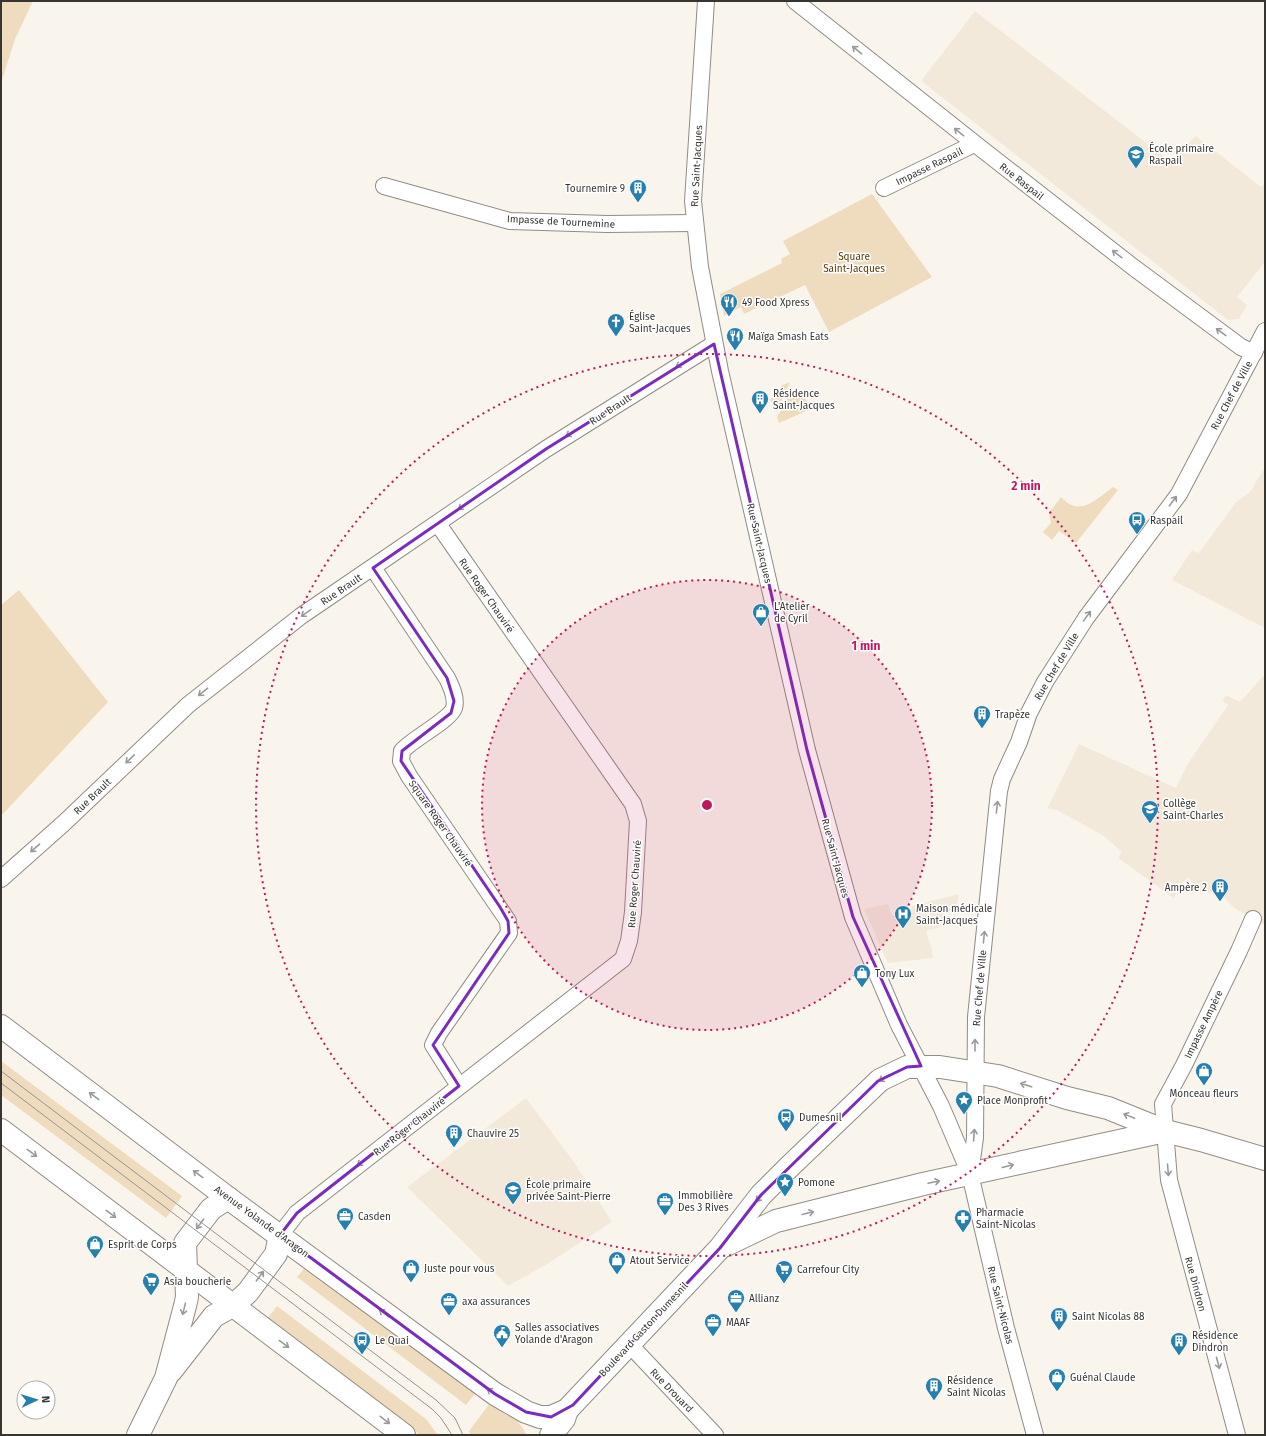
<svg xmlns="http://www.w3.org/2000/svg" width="1266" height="1436" font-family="'Fira Sans',sans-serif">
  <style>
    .built { fill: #f3e9db }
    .green { fill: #efdcbf }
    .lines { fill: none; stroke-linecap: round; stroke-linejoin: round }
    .street-casing { stroke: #918c84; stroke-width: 18 }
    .secondary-casing { stroke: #918c84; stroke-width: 24 }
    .street { stroke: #fff; stroke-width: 16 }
    .secondary { stroke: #fff; stroke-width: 22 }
    .tram { stroke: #97948d; stroke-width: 1 }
    .oneway { stroke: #9b9a98 }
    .marked { fill: none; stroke: #7b2cbf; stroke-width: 3; stroke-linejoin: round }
    .ring { fill: none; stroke: #c2185b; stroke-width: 2; stroke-dasharray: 2 4 }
    .labels { text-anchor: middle; stroke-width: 3; stroke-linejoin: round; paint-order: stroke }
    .poi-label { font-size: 10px; fill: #373531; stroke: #fff; text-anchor: start }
    .street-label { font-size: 10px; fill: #373531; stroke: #fff }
    .park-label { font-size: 10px; fill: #563b00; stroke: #fff }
    .centre { fill: #c2185b; stroke: #fff; stroke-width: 2 }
    .ring-label { font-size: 12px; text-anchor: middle; font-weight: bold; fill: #c2185b; stroke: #fff; stroke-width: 3; stroke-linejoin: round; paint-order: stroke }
  </style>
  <rect width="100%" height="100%" fill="#faf5ec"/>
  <g class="built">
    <polygon points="975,11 1170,161 1196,136 1261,187 1265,183 1265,262 1237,297 1247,305 1239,319 1228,320 921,81"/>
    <polygon points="1265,467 1265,628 1172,580 1192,550 1199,553 1236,502 1250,492"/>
    <polygon points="1265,674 1265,925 1234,908 1215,888 1209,894 1205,890 1201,893 1188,877 1180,886 1174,898 1118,858 1122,852 1104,836 1057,810 1049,809 1048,807 1079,744 1176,788 1187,765 1228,705 1222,701 1226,695 1240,702"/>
    <polygon points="959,894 956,910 945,913 948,925 926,931 931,947 932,947 933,958 888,963 864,909 888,904 892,916 911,909 912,906"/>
    <polygon points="526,1098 574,1162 612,1222 547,1264 508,1286 407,1187"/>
  </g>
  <g class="green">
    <polygon points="1,1 33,1 15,39 1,83"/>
    <polygon points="872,194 932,277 829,332 805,285 744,314 741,307 724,316 720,294 782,263 781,259 790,254 783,241"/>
    <polygon points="790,382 777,411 775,411 770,399 783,393 781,386"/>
    <polygon points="802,392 811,409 779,423 777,417 788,398"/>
    <path d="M 1113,487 L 1118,490 L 1076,543 L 1059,531 L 1052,540 L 1043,532 L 1051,523 L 1049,513 L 1061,497 C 1080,518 1096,499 1113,487 Z"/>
    <polygon points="19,590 108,702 1,816 1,605"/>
    <polygon points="1,1061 182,1196 166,1218 1,1095"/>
    <polygon points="307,1265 476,1392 466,1405 297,1277"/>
    <polygon points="277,1306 426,1419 438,1435 420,1435 267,1319"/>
    <path d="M 490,1403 C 502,1411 522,1420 526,1435 L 470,1435 L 469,1431 Z"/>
  </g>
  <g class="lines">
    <defs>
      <g id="street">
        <polyline points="706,1 693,201 700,267 720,371 807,750 853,917 899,1025 941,1106 970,1174 1006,1328 1035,1435"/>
        <polyline points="795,1 983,150 1133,267 1241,347 1254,353"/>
        <polyline points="384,186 510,221 607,224 694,223"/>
        <polyline points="884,188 974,144"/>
        <path d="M 373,568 L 447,678 C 451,686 457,698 454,708 C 450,720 412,739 402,751 L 401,761 L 409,776 L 508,921 L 509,933 L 439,1033 L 433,1045 L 459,1086"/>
        <polyline points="1,879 64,823 188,705 301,616 546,449 714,344"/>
        <polyline points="970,1174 975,1138 976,1017 999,791 1002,779 1019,742 1029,713 1045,682 1086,618 1179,494 1265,331"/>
        <polyline points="280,1235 297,1213 623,959 629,941 633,912 638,821 633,804 438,524"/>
        <polyline points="629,1344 715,1435"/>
        <polyline points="1237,1435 1169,1180 1163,1104 1184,1065 1239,951 1253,919"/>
      </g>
      <g id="secondary">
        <polyline points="1,1026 228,1198 495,1394 526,1412 540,1417 551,1417 567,1410 720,1248 761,1195 788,1168 880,1080 907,1067 940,1067 998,1076 1067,1098 1108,1108 1165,1131 1201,1140 1265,1159"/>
        <polyline points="1,1130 404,1435"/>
        <polyline points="726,1245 776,1221 923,1184 1165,1131"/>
        <polyline points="171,1371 214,1316 234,1305 248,1292 276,1254 280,1235"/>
        <polyline points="138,1435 166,1378 185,1306 187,1297 185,1243 211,1209 228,1198"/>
        <polyline points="551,1435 564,1419 567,1410"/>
      </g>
    </defs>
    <use href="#street" class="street-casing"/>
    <use href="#secondary" class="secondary-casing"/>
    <use href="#street" class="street"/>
    <use href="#secondary" class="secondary"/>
    <g class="tram">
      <polyline points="1,1071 436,1400 455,1418 463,1435"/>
      <polyline points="1,1083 432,1409 441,1418 452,1435"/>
    </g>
  </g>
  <defs><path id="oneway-shaft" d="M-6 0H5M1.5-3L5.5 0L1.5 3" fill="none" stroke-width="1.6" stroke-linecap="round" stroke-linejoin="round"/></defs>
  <g class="oneway">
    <use href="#oneway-shaft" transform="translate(857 50) rotate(-141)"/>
    <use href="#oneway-shaft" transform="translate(959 132) rotate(-141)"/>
    <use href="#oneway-shaft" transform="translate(1117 254) rotate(-142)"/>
    <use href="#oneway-shaft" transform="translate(1221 332) rotate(-143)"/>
    <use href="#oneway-shaft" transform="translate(681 364) rotate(149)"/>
    <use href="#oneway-shaft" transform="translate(571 433) rotate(147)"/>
    <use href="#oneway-shaft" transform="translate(1173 501) rotate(-53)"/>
    <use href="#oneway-shaft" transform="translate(463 506) rotate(145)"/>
    <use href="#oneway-shaft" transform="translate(306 613) rotate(145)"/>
    <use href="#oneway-shaft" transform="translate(1087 616) rotate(-54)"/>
    <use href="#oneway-shaft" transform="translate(203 692) rotate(141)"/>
    <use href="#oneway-shaft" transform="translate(130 759) rotate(136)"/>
    <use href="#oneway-shaft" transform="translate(997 807) rotate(-84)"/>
    <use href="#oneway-shaft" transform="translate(35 848) rotate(139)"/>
    <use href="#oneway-shaft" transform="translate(984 937) rotate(-84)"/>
    <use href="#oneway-shaft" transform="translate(975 1045) rotate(-90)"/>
    <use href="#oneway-shaft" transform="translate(884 1078) rotate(150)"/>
    <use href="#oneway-shaft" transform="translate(1026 1085) rotate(-162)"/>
    <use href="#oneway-shaft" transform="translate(94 1096) rotate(-143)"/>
    <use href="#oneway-shaft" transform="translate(1129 1116) rotate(-158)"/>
    <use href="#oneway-shaft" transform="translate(974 1135) rotate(-86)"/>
    <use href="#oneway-shaft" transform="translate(32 1153) rotate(36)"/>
    <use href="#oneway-shaft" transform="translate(362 1162) rotate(142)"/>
    <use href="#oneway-shaft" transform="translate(1008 1166) rotate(-14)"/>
    <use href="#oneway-shaft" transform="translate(1168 1170) rotate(85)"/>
    <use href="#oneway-shaft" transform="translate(198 1174) rotate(-143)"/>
    <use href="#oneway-shaft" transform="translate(934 1182) rotate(-12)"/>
    <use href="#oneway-shaft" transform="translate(760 1197) rotate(131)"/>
    <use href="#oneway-shaft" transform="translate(808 1213) rotate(-14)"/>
    <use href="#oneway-shaft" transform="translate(111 1214) rotate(36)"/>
    <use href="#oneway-shaft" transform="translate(200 1224) rotate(127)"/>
    <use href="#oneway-shaft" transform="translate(260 1276) rotate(-53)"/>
    <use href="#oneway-shaft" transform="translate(184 1309) rotate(104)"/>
    <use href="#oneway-shaft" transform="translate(384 1313) rotate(-143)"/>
    <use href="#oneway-shaft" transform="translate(284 1344) rotate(36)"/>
    <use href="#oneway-shaft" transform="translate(1218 1363) rotate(75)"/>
    <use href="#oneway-shaft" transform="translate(492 1392) rotate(-146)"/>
    <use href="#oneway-shaft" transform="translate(385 1420) rotate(38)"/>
  </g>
  <path class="marked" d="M 714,344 L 807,750 L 853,917 L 921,1066 L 907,1067 L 878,1081 L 761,1195 L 720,1248 L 573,1405 L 551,1417 L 526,1412 L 495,1394 L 280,1235 L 297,1213 L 459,1086 L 433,1045 L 509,933 L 508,921 L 500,907 L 401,761 L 402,751 L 451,713 L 454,701 L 447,678 L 373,568 L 546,449 Z"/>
  <circle cx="707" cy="805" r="225" fill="#c2185b" fill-opacity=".12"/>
  <g class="ring">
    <circle cx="707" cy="805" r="225"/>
    <circle cx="707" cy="805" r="451"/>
  </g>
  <defs>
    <symbol id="school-pin" viewBox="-11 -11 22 30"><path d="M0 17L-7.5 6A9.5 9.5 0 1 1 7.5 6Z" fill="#277fae" stroke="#fff"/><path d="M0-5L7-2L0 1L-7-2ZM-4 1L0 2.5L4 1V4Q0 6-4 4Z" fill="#fff"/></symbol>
    <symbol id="building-pin" viewBox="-11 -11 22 30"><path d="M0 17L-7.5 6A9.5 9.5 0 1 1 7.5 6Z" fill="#277fae" stroke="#fff"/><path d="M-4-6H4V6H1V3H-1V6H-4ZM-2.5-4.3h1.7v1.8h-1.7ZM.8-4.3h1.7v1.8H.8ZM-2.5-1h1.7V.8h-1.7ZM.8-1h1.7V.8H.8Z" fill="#fff"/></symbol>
    <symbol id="restaurant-pin" viewBox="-11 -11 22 30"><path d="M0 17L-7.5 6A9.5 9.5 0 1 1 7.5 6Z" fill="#277fae" stroke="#fff"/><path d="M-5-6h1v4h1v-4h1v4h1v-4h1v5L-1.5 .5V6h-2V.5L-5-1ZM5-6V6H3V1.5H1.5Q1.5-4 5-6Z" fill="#fff"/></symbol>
    <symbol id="church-pin" viewBox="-11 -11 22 30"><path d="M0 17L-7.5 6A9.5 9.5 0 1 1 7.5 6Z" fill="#277fae" stroke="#fff"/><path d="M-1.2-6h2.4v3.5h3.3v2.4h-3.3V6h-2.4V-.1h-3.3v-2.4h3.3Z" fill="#fff"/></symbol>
    <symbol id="bus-pin" viewBox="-11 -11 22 30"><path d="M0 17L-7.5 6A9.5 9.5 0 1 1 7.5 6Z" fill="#277fae" stroke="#fff"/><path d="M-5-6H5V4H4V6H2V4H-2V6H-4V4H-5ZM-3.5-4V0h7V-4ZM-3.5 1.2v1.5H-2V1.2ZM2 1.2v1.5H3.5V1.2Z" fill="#fff"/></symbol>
    <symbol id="shop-pin" viewBox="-11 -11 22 30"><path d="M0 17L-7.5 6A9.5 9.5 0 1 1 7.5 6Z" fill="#277fae" stroke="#fff"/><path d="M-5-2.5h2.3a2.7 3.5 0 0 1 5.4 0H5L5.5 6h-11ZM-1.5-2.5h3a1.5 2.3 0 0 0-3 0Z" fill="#fff"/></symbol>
    <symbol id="hospital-pin" viewBox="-11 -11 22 30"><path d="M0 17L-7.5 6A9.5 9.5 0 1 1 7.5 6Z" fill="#277fae" stroke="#fff"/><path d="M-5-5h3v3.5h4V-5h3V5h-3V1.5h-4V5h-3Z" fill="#fff"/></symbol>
    <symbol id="sight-pin" viewBox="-11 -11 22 30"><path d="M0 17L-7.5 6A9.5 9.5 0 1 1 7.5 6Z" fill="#277fae" stroke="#fff"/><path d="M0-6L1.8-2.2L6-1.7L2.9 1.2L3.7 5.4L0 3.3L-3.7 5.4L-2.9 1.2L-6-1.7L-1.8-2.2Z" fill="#fff"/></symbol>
    <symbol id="office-pin" viewBox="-11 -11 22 30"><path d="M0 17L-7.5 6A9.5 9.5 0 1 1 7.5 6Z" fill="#277fae" stroke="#fff"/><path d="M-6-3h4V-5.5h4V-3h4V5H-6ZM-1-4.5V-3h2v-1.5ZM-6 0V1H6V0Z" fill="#fff"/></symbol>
    <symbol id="pharmacy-pin" viewBox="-11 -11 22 30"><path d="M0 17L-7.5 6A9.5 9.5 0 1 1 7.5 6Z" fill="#277fae" stroke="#fff"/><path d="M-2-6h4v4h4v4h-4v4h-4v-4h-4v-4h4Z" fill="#fff"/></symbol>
    <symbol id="supermarket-pin" viewBox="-11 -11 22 30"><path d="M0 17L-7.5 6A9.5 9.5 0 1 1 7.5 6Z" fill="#277fae" stroke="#fff"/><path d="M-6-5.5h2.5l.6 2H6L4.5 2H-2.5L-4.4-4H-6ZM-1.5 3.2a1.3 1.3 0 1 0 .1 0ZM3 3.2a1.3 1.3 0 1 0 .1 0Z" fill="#fff"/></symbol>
    <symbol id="civic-pin" viewBox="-11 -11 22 30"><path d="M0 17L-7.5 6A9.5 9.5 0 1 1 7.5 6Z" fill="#277fae" stroke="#fff"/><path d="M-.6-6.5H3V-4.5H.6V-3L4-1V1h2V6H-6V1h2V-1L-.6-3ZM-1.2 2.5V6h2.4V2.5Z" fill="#fff"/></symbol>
  </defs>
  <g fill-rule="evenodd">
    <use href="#school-pin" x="1126" y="144" width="20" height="27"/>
    <use href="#building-pin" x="628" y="178" width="20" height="27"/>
    <use href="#restaurant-pin" x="719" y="292" width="20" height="27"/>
    <use href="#church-pin" x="606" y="312" width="20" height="27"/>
    <use href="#restaurant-pin" x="725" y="326" width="20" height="27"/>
    <use href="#building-pin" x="750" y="389" width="20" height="27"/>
    <use href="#bus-pin" x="1127" y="510" width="20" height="27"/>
    <use href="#shop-pin" x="751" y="602" width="20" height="27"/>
    <use href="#building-pin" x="972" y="704" width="20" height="27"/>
    <use href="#school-pin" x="1140" y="799" width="20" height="27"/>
    <use href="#building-pin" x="1210" y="877" width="20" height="27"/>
    <use href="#hospital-pin" x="893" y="904" width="20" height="27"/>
    <use href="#shop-pin" x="852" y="963" width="20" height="27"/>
    <use href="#shop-pin" x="1194" y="1061" width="20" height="27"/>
    <use href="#sight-pin" x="954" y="1090" width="20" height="27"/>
    <use href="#bus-pin" x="776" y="1107" width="20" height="27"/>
    <use href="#building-pin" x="444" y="1123" width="20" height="27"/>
    <use href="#sight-pin" x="775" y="1172" width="20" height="27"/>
    <use href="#school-pin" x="503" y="1180" width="20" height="27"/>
    <use href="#office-pin" x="655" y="1191" width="20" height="27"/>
    <use href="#office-pin" x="335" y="1206" width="20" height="27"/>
    <use href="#pharmacy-pin" x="953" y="1208" width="20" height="27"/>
    <use href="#shop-pin" x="85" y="1234" width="20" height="27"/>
    <use href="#shop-pin" x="607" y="1250" width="20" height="27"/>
    <use href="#shop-pin" x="401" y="1258" width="20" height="27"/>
    <use href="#supermarket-pin" x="774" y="1259" width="20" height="27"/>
    <use href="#supermarket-pin" x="141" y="1271" width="20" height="27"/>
    <use href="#office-pin" x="726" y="1288" width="20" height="27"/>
    <use href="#office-pin" x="439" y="1291" width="20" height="27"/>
    <use href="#building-pin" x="1049" y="1306" width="20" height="27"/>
    <use href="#office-pin" x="703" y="1312" width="20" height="27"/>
    <use href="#civic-pin" x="492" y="1323" width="20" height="27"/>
    <use href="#bus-pin" x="352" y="1330" width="20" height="27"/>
    <use href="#building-pin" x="1169" y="1331" width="20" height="27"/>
    <use href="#shop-pin" x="1047" y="1367" width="20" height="27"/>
    <use href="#building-pin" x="924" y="1376" width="20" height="27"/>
  </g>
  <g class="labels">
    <g class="poi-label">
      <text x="1149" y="152">École primaire<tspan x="1149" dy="12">Raspail</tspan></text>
      <text x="625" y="192" text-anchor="end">Tournemire 9</text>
      <text x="742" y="306">49 Food Xpress</text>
      <text x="629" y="320">Église<tspan x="629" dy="12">Saint-Jacques</tspan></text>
      <text x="748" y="340">Maïga Smash Eats</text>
      <text x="773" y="397">Résidence<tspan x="773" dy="12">Saint-Jacques</tspan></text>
      <text x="1150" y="524">Raspail</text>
      <text x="774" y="610">L'Atelier<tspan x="774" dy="12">de Cyril</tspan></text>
      <text x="995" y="718">Trapèze</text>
      <text x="1163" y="807">Collège<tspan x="1163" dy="12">Saint-Charles</tspan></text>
      <text x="1207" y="891" text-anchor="end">Ampère 2</text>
      <text x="916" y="912">Maison médicale<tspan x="916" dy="12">Saint-Jacques</tspan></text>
      <text x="875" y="977">Tony Lux</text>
      <text x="1204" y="1097" text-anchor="middle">Monceau fleurs</text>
      <text x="977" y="1104">Place Monprofit</text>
      <text x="799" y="1121">Dumesnil</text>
      <text x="467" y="1137">Chauvire 25</text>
      <text x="798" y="1186">Pomone</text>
      <text x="526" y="1188">École primaire<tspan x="526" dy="12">privée Saint-Pierre</tspan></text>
      <text x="678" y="1199">Immobilière<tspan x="678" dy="12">Des 3 Rives</tspan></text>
      <text x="976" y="1216">Pharmacie<tspan x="976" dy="12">Saint-Nicolas</tspan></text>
      <text x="358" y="1220">Casden</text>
      <text x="108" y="1248">Esprit de Corps</text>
      <text x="630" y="1264">Atout Service</text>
      <text x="424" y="1272">Juste pour vous</text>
      <text x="797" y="1273">Carrefour City</text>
      <text x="164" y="1285">Asia boucherie</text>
      <text x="749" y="1302">Allianz</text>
      <text x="462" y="1305">axa assurances</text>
      <text x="1072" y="1320">Saint Nicolas 88</text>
      <text x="726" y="1326">MAAF</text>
      <text x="515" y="1331">Salles associatives<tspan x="515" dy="12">Yolande d'Aragon</tspan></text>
      <text x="1192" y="1339">Résidence<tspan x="1192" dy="12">Dindron</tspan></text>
      <text x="375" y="1344">Le Quai</text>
      <text x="1070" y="1381">Guénal Claude</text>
      <text x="947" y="1384">Résidence<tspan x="947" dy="12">Saint Nicolas</tspan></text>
    </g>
    <g class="street-label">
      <text transform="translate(696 166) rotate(-87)" y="4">Rue Saint-Jacques</text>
      <text transform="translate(929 166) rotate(-26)" y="4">Impasse Raspail</text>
      <text transform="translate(1022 181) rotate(38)" y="4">Rue Raspail</text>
      <text transform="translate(561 221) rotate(3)" y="4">Impasse de Tournemine</text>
      <text transform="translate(1231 395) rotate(-62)" y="4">Rue Chef de Ville</text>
      <text transform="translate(610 409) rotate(-33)" y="4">Rue Brault</text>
      <text transform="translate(760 543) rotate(77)" y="4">Rue Saint-Jacques</text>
      <text transform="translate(341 589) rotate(-34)" y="4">Rue Brault</text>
      <text transform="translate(487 595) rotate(55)" y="4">Rue Roger Chauviré</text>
      <text transform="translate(1056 666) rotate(-59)" y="4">Rue Chef de Ville</text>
      <text transform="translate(92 796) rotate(-44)" y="4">Rue Brault</text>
      <text transform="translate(441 823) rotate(55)" y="4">Square Roger Chauviré</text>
      <text transform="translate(836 858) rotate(75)" y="4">Rue Saint-Jacques</text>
      <text transform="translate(634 884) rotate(-86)" y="4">Rue Roger Chauviré</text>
      <text transform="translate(979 988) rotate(-85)" y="4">Rue Chef de Ville</text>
      <text transform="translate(1203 1024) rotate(-64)" y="4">Impasse Ampère</text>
      <text transform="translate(409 1126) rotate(-38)" y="4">Rue Roger Chauviré</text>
      <text transform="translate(262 1221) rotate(36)" y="4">Avenue Yolande d’Aragon</text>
      <text transform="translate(1196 1284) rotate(75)" y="4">Rue Dindron</text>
      <text transform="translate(1001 1305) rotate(76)" y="4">Rue Saint-Nicolas</text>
      <text transform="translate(643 1329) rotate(-47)" y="4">Boulevard Gaston Dumesnil</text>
      <text transform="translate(672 1390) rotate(46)" y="4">Rue Drouard</text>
    </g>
    <g class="park-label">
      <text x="854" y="260">Square<tspan x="854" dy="12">Saint-Jacques</tspan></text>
    </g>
  </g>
  <circle cx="707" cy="805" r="6" class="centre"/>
  <g class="ring-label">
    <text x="1026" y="490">2 min</text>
    <text x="866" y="650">1 min</text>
  </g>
  <rect width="1266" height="1436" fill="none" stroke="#373531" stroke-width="4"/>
  <g transform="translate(36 1400) rotate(86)"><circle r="19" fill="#ffffff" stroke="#afaead"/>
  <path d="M0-3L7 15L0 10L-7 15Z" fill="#277fae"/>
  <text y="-6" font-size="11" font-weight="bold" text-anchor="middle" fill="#373531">N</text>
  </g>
</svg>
